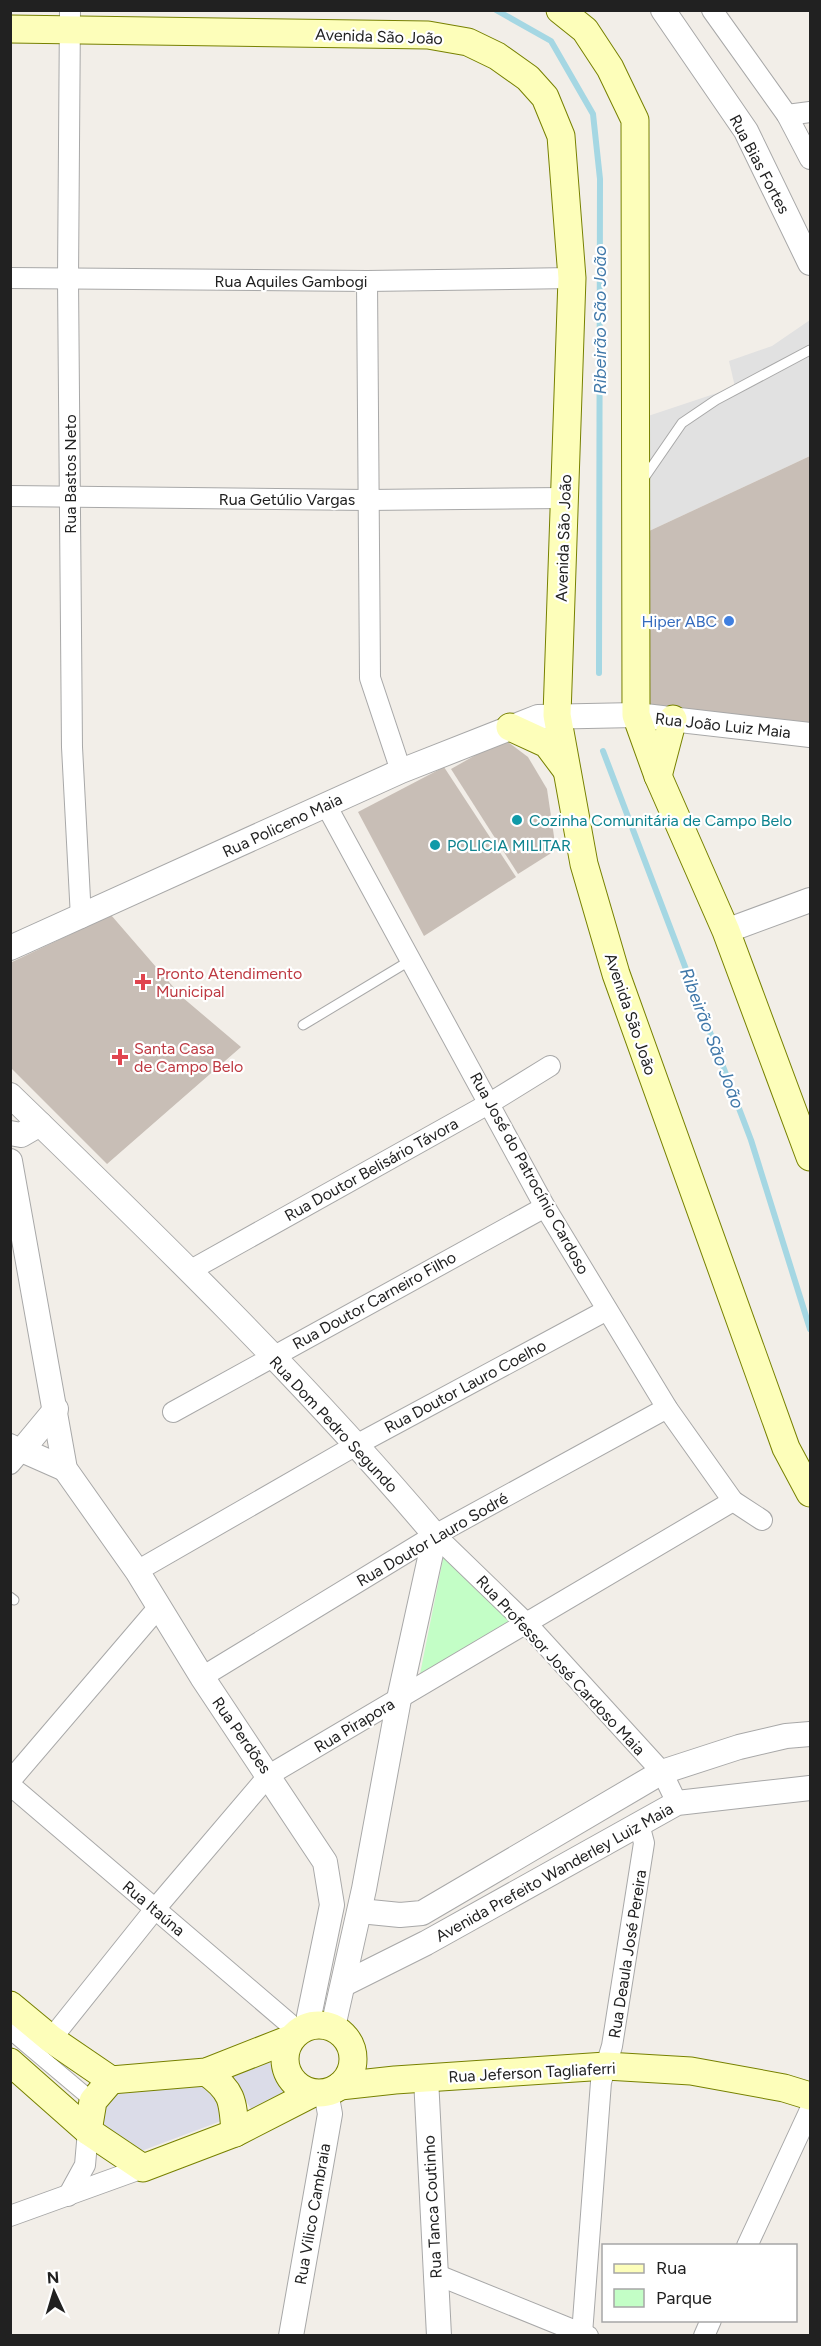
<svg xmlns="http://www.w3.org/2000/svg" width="821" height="2346" font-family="Figtree,sans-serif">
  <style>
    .park { fill: #c3fec6 }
    .parking { fill: #e1e1e1 }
    .plaza { fill: #dbdce8 }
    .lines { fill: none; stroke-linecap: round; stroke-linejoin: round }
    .stream { stroke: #a5d7e3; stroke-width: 6 }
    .building { fill: #c8beb6 }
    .service-casing { stroke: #a8a8a8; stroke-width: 11 }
    .pedestrian-casing { stroke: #a8a8a8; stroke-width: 17 }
    .minor-casing { stroke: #a8a8a8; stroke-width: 22 }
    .tertiary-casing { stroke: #a8a8a8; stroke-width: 26 }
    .secondary-casing { stroke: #778100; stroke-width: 29 }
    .service { stroke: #fff; stroke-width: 9 }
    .pedestrian { stroke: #fff; stroke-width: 15 }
    .minor { stroke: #fff; stroke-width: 20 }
    .tertiary { stroke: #fff; stroke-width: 24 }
    .secondary { stroke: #fdfeba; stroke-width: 27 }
    .shop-dot { fill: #3f7fe0; stroke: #fff; stroke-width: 2 }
    .culture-dot { fill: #0f9aa8; stroke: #fff; stroke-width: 2 }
    .health-dot { fill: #e0444e; stroke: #fff; stroke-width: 2 }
    .labels { text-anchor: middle; stroke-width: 4.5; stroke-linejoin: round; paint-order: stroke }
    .street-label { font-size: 16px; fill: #212121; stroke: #fff }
    .shop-label { font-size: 16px; fill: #366cbe; stroke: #fff; text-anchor: end }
    .culture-label { font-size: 16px; fill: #0d838f; stroke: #fff; text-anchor: start }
    .health-label { font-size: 16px; fill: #be3a42; stroke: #fff; text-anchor: start }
    .water-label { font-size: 18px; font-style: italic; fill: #4078a9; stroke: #fff }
  </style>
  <rect width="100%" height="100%" fill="#f2eee8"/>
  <polygon class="park" points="444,1554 513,1622 420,1674"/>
  <polygon class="parking" points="810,320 810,456 647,532 648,416 735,387 729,361 772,346"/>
  <g class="plaza">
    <polygon points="270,2053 269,2062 291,2091 251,2109 229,2073"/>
    <polygon points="199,2081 214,2092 229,2118 128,2156 98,2130 104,2098 116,2087 136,2092"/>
  </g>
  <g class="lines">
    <g class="stream">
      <polyline points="496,10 551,41 593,114 600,179 599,673"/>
      <polyline points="603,751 751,1140 810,1329"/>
    </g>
  </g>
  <g class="building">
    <polygon points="810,456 810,728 648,709 647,532"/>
    <polygon points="504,739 528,757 547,789 556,850 518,874 451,769"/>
    <polygon points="444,767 516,877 424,936 358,812"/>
    <polygon points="111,915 182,997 241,1047 107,1164 10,1067 10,963"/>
  </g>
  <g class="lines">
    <defs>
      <g id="service">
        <polyline points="642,481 682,423 716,400 810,350"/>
        <polyline points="303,1025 411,960"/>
        <polyline points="10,1597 14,1600"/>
      </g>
      <polyline id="pedestrian" points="10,2031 93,2101"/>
      <g id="minor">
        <polyline points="70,10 68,279 72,747 81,918"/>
        <polyline points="712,10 787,115 810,159"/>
        <polyline points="787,115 810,112"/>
        <polyline points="10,278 367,281 572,278"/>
        <polyline points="367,281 370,678 401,771"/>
        <polyline points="10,496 367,500 564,498"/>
        <polyline points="326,805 545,1207 667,1408 733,1501 762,1520"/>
        <polyline points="191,1270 490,1103 550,1066"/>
        <polyline points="173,1412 545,1207"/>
        <polyline points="10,1444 22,1450 10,1464"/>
        <polyline points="435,1535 526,1623 662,1772 677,1803"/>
        <polyline points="137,1571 358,1444 607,1310"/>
        <polyline points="202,1677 435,1535 667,1408"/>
        <polyline points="10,1781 157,1609"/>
        <polyline points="10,1785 298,2031"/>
        <polyline points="51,2039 155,1909 269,1775 733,1501"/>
        <polyline points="68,2196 85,2165 88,2131"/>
        <polyline points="10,2216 143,2168"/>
        <polyline points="747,2246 810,2110"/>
        <polyline points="435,2274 588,2336"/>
        <polyline points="582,2334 601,2082 612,2046 644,1843 639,1824"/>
        <polyline points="704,2336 711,2320"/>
      </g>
      <g id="tertiary">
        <polyline points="663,10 746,131 810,263"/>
        <polyline points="726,931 810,900"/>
        <polyline points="10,948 401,771 538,717 636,715 810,735"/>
        <path d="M 10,1095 C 157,1237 303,1379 435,1535 L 399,1699 L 364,1889 L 333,2027"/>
        <polyline points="10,1133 21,1135 40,1124"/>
        <polyline points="10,1161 65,1469 137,1571 202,1677 325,1862 332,1905 307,2026"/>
        <polyline points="56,1409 22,1450 65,1469"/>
        <polyline points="360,1911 400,1915 422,1913 662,1772 739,1747 786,1736 810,1734"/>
        <polyline points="344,1984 426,1943 677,1803 810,1788"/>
        <polyline points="426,2078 439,2336"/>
        <polyline points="291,2336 330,2114 326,2092"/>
      </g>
      <g id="secondary">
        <polyline points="560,10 585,30 610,68 635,120 636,715 658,776 726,931 810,1157"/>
        <polyline points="10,29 428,35 468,42 497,56 528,78 545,97 561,136 572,278 557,715 584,864 616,974 786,1448 810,1493"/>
        <polyline points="510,727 547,744 565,768"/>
        <polyline points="658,776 673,719"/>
        <polyline points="10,2005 51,2039 111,2080 206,2072 290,2039"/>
        <circle cx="319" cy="2059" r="34"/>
        <polyline points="10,2062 88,2131 143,2168 235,2133 313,2093"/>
        <path d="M 206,2072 C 233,2091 233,2101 235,2133"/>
        <polyline points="340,2086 395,2080 606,2066 691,2071 784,2088 810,2096"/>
        <polyline points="88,2131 93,2101 111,2080"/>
      </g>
    </defs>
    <use href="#service" class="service-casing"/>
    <use href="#pedestrian" class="pedestrian-casing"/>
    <use href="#minor" class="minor-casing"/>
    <use href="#tertiary" class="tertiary-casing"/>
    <use href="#secondary" class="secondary-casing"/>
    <use href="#service" class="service"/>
    <use href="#pedestrian" class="pedestrian"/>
    <use href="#minor" class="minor"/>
    <use href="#tertiary" class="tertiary"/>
    <use href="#secondary" class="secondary"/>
  </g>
  <circle class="shop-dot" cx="729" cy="621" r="6"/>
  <g class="culture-dot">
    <circle cx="517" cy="820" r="6"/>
    <circle cx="435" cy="845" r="6"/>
  </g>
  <g class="health-dot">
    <path d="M140 973h6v6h6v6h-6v6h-6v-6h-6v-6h6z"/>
    <path d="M117 1048h6v6h6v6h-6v6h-6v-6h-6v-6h6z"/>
  </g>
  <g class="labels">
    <g class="street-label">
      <text transform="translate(379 36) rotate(2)" y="6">Avenida São João</text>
      <text transform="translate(760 164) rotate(62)" y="6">Rua Bias Fortes</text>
      <text x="291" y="287">Rua Aquiles Gambogi</text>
      <text transform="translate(70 474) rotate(-90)" y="6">Rua Bastos Neto</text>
      <text x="287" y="505">Rua Getúlio Vargas</text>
      <text transform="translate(563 538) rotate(-88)" y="6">Avenida São João</text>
      <text transform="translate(723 725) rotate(6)" y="6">Rua João Luiz Maia</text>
      <text transform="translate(282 825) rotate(-25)" y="6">Rua Policeno Maia</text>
      <text transform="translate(631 1014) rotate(71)" y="6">Avenida São João</text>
      <text transform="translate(371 1169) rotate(-29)" y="6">Rua Doutor Belisário Távora</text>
      <text transform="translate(530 1173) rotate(61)" y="6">Rua José do Patrocínio Cardoso</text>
      <text transform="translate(374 1300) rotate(-29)" y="6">Rua Doutor Carneiro Filho</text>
      <text transform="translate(465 1386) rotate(-28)" y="6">Rua Doutor Lauro Coelho</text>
      <text transform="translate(334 1424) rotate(47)" y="6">Rua Dom Pedro Segundo</text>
      <text transform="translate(432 1539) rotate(-30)" y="6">Rua Doutor Lauro Sodré</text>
      <text transform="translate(561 1665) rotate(47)" y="6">Rua Professor José Cardoso Maia</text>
      <text transform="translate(354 1725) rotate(-31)" y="6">Rua Pirapora</text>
      <text transform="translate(242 1735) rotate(55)" y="6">Rua Perdões</text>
      <text transform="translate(554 1872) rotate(-29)" y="6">Avenida Prefeito Wanderley Luiz Maia</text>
      <text transform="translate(154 1908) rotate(40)" y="6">Rua Itaúna</text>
      <text transform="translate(627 1954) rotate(-81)" y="6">Rua Deaula José Pereira</text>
      <text transform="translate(532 2072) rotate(-3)" y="6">Rua Jeferson Tagliaferri</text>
      <text transform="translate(432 2207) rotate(-93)" y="6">Rua Tanca Coutinho</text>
      <text transform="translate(312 2214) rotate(-80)" y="6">Rua Vilico Cambraia</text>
    </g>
    <g class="shop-label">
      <text x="717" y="627">Hiper ABC</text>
    </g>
    <g class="culture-label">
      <text x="529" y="826">Cozinha Comunitária de Campo Belo</text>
      <text x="447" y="851">POLICIA MILITAR</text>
    </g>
    <g class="health-label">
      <text x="156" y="979">Pronto Atendimento<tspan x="156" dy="18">Municipal</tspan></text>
      <text x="134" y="1054">Santa Casa<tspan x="134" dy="18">de Campo Belo</tspan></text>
    </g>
    <g class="water-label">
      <text transform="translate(600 320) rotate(-90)" y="6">Ribeirão São João</text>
      <text transform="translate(712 1038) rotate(69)" y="6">Ribeirão São João</text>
    </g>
  </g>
  <rect width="821" height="2346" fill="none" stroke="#212121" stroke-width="24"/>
  <rect x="602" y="2244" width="195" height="78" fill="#ffffff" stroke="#a6a6a6" stroke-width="1.5"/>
  <rect x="614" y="2264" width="30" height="9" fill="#fdfeba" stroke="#a6a6a6" stroke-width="1.5"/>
  <text x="656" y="2274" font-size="18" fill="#212121">Rua</text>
  <rect x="614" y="2289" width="30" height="18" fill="#c3fec6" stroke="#a6a6a6" stroke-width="1.5"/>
  <text x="656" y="2304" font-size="18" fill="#212121">Parque</text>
  <g transform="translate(54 2292) rotate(356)" stroke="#ffffff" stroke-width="4.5" paint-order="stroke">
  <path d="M0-4.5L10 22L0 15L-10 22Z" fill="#212121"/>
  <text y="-9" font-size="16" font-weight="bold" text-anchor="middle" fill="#212121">N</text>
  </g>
</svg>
